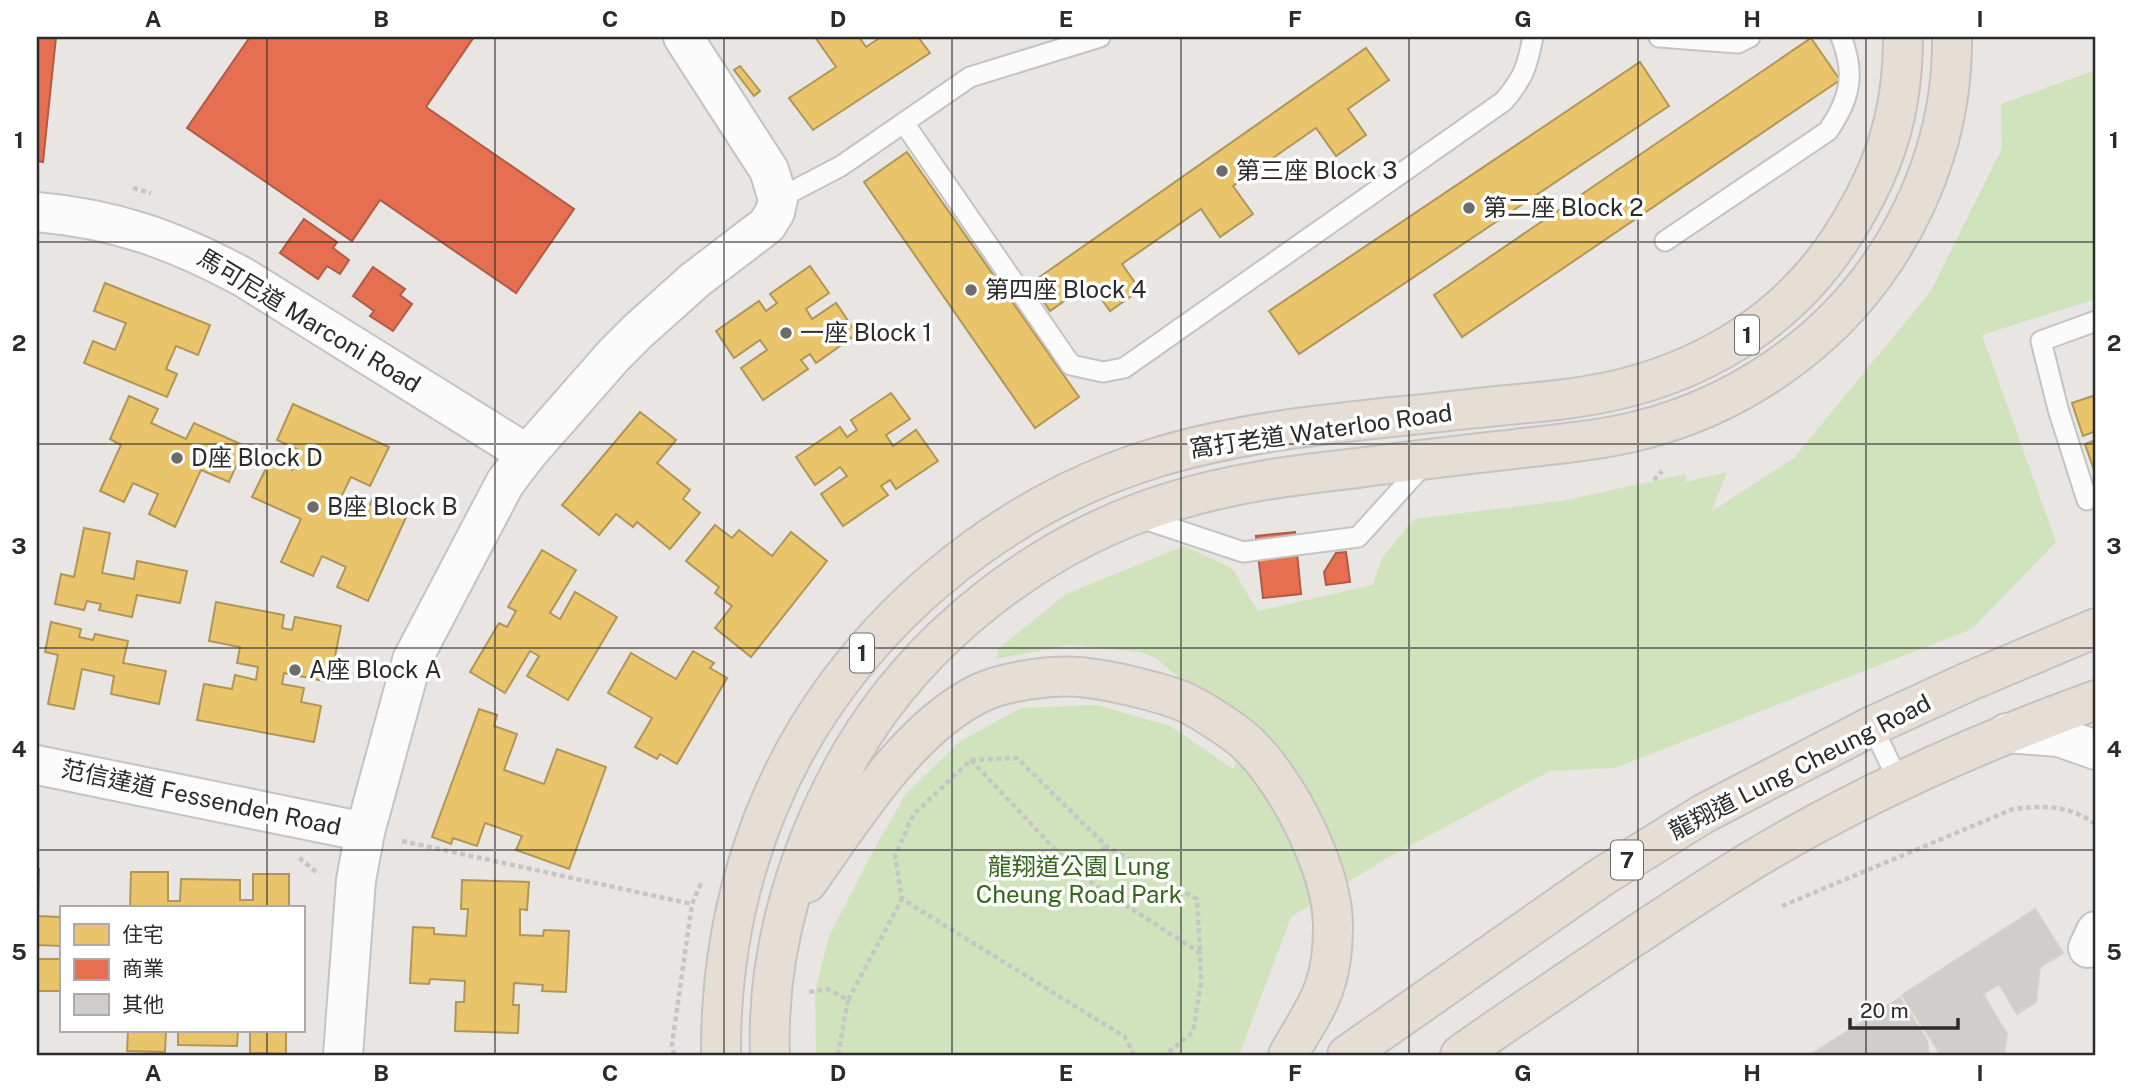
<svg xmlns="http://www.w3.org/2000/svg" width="2133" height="1092" font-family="'Public Sans','Noto Sans TC',sans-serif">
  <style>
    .green { fill: #d0e3bc }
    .homes { fill: #e9c46a; stroke: #b09657; stroke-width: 2 }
    .shops { fill: #e76f51; stroke: #af5b46; stroke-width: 2 }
    .building { fill: #d0cdcb; stroke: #d3d1ce; stroke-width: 2 }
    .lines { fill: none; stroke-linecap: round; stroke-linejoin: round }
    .service-casing { stroke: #c4c4c4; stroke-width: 23 }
    .minor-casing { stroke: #c4c4c4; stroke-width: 42 }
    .tertiary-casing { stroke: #c4c4c4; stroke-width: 42 }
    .trunk-casing { stroke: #c5c3c2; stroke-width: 42 }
    .path { stroke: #c6c6c6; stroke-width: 4.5; stroke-dasharray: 5 3.5; stroke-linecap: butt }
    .service { stroke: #fcfbfb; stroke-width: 19 }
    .minor { stroke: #fcfbfb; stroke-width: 38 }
    .tertiary { stroke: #fcfbfb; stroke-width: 38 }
    .trunk { stroke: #e6ddd4; stroke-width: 38 }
    .grid { fill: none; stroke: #2b2b2b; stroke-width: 2; stroke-opacity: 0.55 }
    .poi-dot { fill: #6d6c6b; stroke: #fff; stroke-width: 2.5 }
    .labels { text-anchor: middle; stroke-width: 7; stroke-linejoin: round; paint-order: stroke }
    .shield { fill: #fff; stroke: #6b6b6b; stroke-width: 2 }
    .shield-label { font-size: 23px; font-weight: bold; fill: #2b2b2b }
    .poi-label { font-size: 24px; fill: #2b2b2b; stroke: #fff; text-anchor: start }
    .street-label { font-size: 24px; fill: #2b2b2b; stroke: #fff }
    .park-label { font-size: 24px; fill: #36661d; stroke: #fff }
    .neatline { fill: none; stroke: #2b2b2b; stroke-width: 2.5 }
    .grid-label { font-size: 23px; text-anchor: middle; font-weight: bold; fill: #2b2b2b }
  </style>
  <rect width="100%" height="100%" fill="#e8e5e2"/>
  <polygon class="green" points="2096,70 2096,299 1982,335 2056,542 1972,629 1615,768 1550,771 1389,857 1291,917 1239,1055 816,1055 815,992 829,936 870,857 905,795 959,742 1021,708 1097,705 1170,726 1233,769 1246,737 1156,658 1140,652 1069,645 996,659 998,649 1066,594 1184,546 1232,568 1258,611 1373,585 1382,558 1414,519 1562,501 1686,474 1686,482 1727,472 1711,512 1794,458 1931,291 2002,148 2001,104"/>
  <g class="homes">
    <polygon points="815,37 859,37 866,47 881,37 918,37 930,53 813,130 789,98 836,67"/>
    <polygon points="1811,38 1840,80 1462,337 1434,295"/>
    <polygon points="1366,48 1389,80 1348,109 1366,135 1336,156 1316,128 1233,186 1253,214 1220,237 1201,209 1122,264 1140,290 1110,311 1090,283 1050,311 1031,283"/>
    <polygon points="1640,62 1669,106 1299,354 1269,311"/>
    <polygon points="740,66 760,91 754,96 734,70"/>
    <polygon points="907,152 1079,397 1035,428 864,182"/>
    <polygon points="810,266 829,293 806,309 812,319 836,303 857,334 816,363 810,354 801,360 808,369 763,400 741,368 767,350 760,340 734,358 716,331 759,301 766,311 777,303 770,294"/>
    <polygon points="105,283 210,325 198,355 176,346 166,369 177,374 167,397 84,363 93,341 115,350 126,323 94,311"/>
    <polygon points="891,393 910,419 886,435 893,446 916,430 938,461 896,489 890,480 881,486 888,495 843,526 821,494 847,476 840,467 815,485 796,457 840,427 847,437 857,430 851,420"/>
    <polygon points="2096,395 2096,431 2083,436 2072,403"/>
    <polygon points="129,396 158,409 151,423 186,439 194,423 245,446 229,482 201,470 175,527 149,514 158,494 133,483 124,502 100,491 121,445 110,439"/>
    <polygon points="293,404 389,447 370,486 351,477 339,501 366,514 373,497 408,513 368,601 337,587 346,567 322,556 313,576 281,562 301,519 252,497 270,460 292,470 301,451 277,440"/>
    <polygon points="640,412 676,440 657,463 690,490 683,499 700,513 670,549 637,522 633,527 616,514 599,535 562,505"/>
    <polygon points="2096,440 2096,476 2085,444"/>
    <polygon points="715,525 732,538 739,530 772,556 791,532 827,561 751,657 715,628 732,606 715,593 719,587 686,561"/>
    <polygon points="84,528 110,533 102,573 134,579 137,561 187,571 180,603 137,595 132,617 99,610 101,604 87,601 84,610 55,604 61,574 74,577"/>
    <polygon points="542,550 576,570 550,613 560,619 575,592 617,617 568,700 527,676 539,656 530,651 505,693 470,672 499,623 507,627 516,611 508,607"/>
    <polygon points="216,602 284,615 282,628 292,630 295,617 341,626 330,682 284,673 282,684 304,688 301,702 321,706 314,742 197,720 204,684 232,689 235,675 256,680 258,667 237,663 240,647 209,641"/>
    <polygon points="51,622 81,629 79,637 93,640 95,634 128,641 123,663 166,671 159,704 111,694 114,676 82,669 74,709 48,704 58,655 45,652"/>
    <polygon points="693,651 714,663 710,668 727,678 677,764 660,754 657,759 635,747 652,718 608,693 631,653 676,679"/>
    <polygon points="479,709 497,715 494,726 517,734 504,770 544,784 557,749 606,767 569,869 516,850 522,836 485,823 477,846 453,838 451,844 432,837"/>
    <polygon points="37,869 39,869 38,916 61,917 61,946 37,945 37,959 61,959 61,991 37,991"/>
    <polygon points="131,872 168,872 168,901 180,901 181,879 240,880 240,900 253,900 253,874 289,874 289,908 130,908"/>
    <polygon points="462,880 529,882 527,910 520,909 520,935 543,936 544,930 569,931 566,992 542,991 543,985 514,983 513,1005 519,1005 518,1033 455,1031 456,1002 464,1002 465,981 430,979 429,984 410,983 413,927 434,928 434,934 466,936 468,909 461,909"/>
    <polygon points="128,1031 166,1031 165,1052 127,1051"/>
    <polygon points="178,1031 238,1031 237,1046 178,1045"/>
    <polygon points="250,1031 286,1031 286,1054 250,1053"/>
  </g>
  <g class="shops">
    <polygon points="37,37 56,37 43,162 37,161"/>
    <polygon points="250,37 474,37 426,107 574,209 516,293 380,200 352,241 187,128"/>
    <polygon points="304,219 337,242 333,248 349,260 340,274 327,266 318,279 280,253"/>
    <polygon points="373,267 405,289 400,295 412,304 393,331 370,316 374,311 353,296"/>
    <polygon points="1295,532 1301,594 1263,598 1256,536"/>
    <polygon points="1346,552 1350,582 1326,585 1324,572 1336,553"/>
  </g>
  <g class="building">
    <polygon points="2035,909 2063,953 2040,967 2036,1002 2017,1014 1999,984 1983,994 2007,1034 2004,1055 1941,1055 1902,995"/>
    <polygon points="1900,998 1927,1040 1929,1055 1810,1055"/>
  </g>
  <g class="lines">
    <defs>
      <g id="service">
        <polyline points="1659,37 1738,43 1750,37"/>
        <path d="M 904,123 L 1071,365 L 1103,372 L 1124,368 L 1504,101 C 1524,77 1527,67 1533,37"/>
        <polyline points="778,199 841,166 970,77 1100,37"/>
        <path d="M 1665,241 L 1828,131 C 1850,99 1856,74 1841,37"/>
        <polyline points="2087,500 2058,409 2041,341 2096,321"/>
        <polyline points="1138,517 1243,552 1358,537 1426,462"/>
        <polyline points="1872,726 1899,782"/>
      </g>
      <g id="minor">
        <path d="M 37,212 C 116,219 174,240 243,277 L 527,454"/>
        <polyline points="2007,733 2059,737 2096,750"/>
        <polyline points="37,765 365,832"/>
        <polyline points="2088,948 2096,931"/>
      </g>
      <polyline id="tertiary" points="343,1055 356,880 365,832 412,660 505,483 527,454 614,355 637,332 695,280 767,225 775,212 778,199 769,170 683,37"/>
      <g id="trunk">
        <path d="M 807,883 C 852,820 908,728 980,693 C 1005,681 1051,675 1079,677 C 1106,679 1151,690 1177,699 C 1193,704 1236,732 1248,744 C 1288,782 1334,872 1333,928 C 1333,947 1331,967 1325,985 C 1319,1006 1299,1035 1288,1055"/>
        <path d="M 721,1055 C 720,926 756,797 833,691 C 911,583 1027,497 1155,458 C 1256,427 1364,421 1468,409 C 1520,403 1574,401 1625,388 C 1715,365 1793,314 1843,235 C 1884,170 1903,115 1903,37"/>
        <path d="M 770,1055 C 766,949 799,845 851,754 C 919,637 1040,543 1168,503 C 1230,483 1294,475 1358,468 C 1410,461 1463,455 1515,449 C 1556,444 1597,441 1637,431 C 1736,407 1828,345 1884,260 C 1928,194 1953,117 1952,37"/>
        <polyline points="1347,1055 1603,876 1703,814 1872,726 1970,681 2096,628"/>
        <path d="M 1460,1055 C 1498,1027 1539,1001 1578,974 C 1635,936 1692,897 1751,861 C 1860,795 1977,743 2096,700"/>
      </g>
    </defs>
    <use href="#service" class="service-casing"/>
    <use href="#minor" class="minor-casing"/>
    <use href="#tertiary" class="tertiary-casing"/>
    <use href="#trunk" class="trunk-casing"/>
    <g class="path">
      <polyline points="133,188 151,193"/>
      <polyline points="1654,480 1662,471"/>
      <polyline points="971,760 1078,874 1200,953 1201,983 1193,1032 1165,1055"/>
      <polyline points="402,841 692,904"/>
      <polyline points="299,858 319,874"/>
      <polyline points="1078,874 1106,846"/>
      <path d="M 1782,906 L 2013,809 C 2044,805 2071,805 2096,825"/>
      <polyline points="809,992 828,989 848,1000 902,899"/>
      <polyline points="674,1055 672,1044 692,904 702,881"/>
      <polyline points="838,1055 848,1000"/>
      <polyline points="1134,1055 1125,1037 902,899 895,856 913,815 971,760 1017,758 1106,846 1197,899 1200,953"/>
    </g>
    <use href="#service" class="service"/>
    <use href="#minor" class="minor"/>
    <use href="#tertiary" class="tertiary"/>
    <use href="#trunk" class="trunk"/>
  </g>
  <path class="grid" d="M 267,37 L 267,908M 495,37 L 495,1055M 724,37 L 724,1055M 952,37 L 952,1055M 1181,37 L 1181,1055M 1409,37 L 1409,1055M 1638,37 L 1638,1055M 1866,37 L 1866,1055M 37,242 L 2096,242M 37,444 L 2096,444M 37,648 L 2096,648M 37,850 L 2096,850M 267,1031 L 267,1055"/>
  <g class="poi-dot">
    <circle cx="1222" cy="171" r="7"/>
    <circle cx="1469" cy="208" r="7"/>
    <circle cx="971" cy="290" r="7"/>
    <circle cx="786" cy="333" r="7"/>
    <circle cx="177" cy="458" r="7"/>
    <circle cx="313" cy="507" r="7"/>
    <circle cx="295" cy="670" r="7"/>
  </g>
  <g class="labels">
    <g class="shield">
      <rect x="1735" y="315.5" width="24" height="39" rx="5"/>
      <rect x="850" y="633.5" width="24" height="39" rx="5"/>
      <rect x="1611" y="840.5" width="32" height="39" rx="5"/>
    </g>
    <g class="shield-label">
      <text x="1747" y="343">1</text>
      <text x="862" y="661">1</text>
      <text x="1627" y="868">7</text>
    </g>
    <g class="poi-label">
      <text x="1236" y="179">第三座 Block 3</text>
      <text x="1483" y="216">第二座 Block 2</text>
      <text x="985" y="298">第四座 Block 4</text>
      <text x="800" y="341">一座 Block 1</text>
      <text x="191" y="466">D座 Block D</text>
      <text x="327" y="515">B座 Block B</text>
      <text x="309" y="678">A座 Block A</text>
    </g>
    <g class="street-label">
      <text transform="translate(309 321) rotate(31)" y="8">馬可尼道 Marconi Road</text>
      <text transform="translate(1321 431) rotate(-8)" y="8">窩打老道 Waterloo Road</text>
      <text transform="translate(1800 767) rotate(-27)" y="8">龍翔道 Lung Cheung Road</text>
      <text transform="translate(201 798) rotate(12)" y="8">范信達道 Fessenden Road</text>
    </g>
    <g class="park-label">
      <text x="1079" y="875">龍翔道公園 Lung<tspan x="1079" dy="28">Cheung Road Park</tspan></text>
    </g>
  </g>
  <rect width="2133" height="1092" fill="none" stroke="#ffffff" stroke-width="77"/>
  <rect x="60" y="906" width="245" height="126" fill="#ffffff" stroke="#aaaaaa" stroke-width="2"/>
  <rect x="74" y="924" width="35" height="21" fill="#e9c46a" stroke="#aaaaaa" stroke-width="2"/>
  <text x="122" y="942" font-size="21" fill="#2b2b2b">住宅</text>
  <rect x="74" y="959" width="35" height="21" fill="#e76f51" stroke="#aaaaaa" stroke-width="2"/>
  <text x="122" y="976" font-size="21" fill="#2b2b2b">商業</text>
  <rect x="74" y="994" width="35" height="21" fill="#d0cdcb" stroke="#aaaaaa" stroke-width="2"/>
  <text x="122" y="1012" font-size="21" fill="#2b2b2b">其他</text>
  <path d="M1850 1018v10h108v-10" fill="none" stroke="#2b2b2b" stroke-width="3.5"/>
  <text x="1860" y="1018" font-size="21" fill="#2b2b2b" stroke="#ffffff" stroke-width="5" paint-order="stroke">20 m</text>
  <rect x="38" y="38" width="2056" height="1016" class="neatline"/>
  <g class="grid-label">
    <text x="153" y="27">A</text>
    <text x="381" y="27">B</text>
    <text x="610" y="27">C</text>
    <text x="838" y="27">D</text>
    <text x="1066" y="27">E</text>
    <text x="1295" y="27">F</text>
    <text x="1523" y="27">G</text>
    <text x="1752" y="27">H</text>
    <text x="1980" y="27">I</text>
    <text x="19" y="148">1</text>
    <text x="2114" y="148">1</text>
    <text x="19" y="351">2</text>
    <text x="2114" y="351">2</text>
    <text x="19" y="554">3</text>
    <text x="2114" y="554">3</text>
    <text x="19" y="757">4</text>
    <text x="2114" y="757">4</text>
    <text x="19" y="960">5</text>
    <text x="2114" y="960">5</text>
    <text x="153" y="1081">A</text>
    <text x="381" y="1081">B</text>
    <text x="610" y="1081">C</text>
    <text x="838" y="1081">D</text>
    <text x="1066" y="1081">E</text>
    <text x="1295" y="1081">F</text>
    <text x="1523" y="1081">G</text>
    <text x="1752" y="1081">H</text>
    <text x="1980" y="1081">I</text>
  </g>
</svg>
